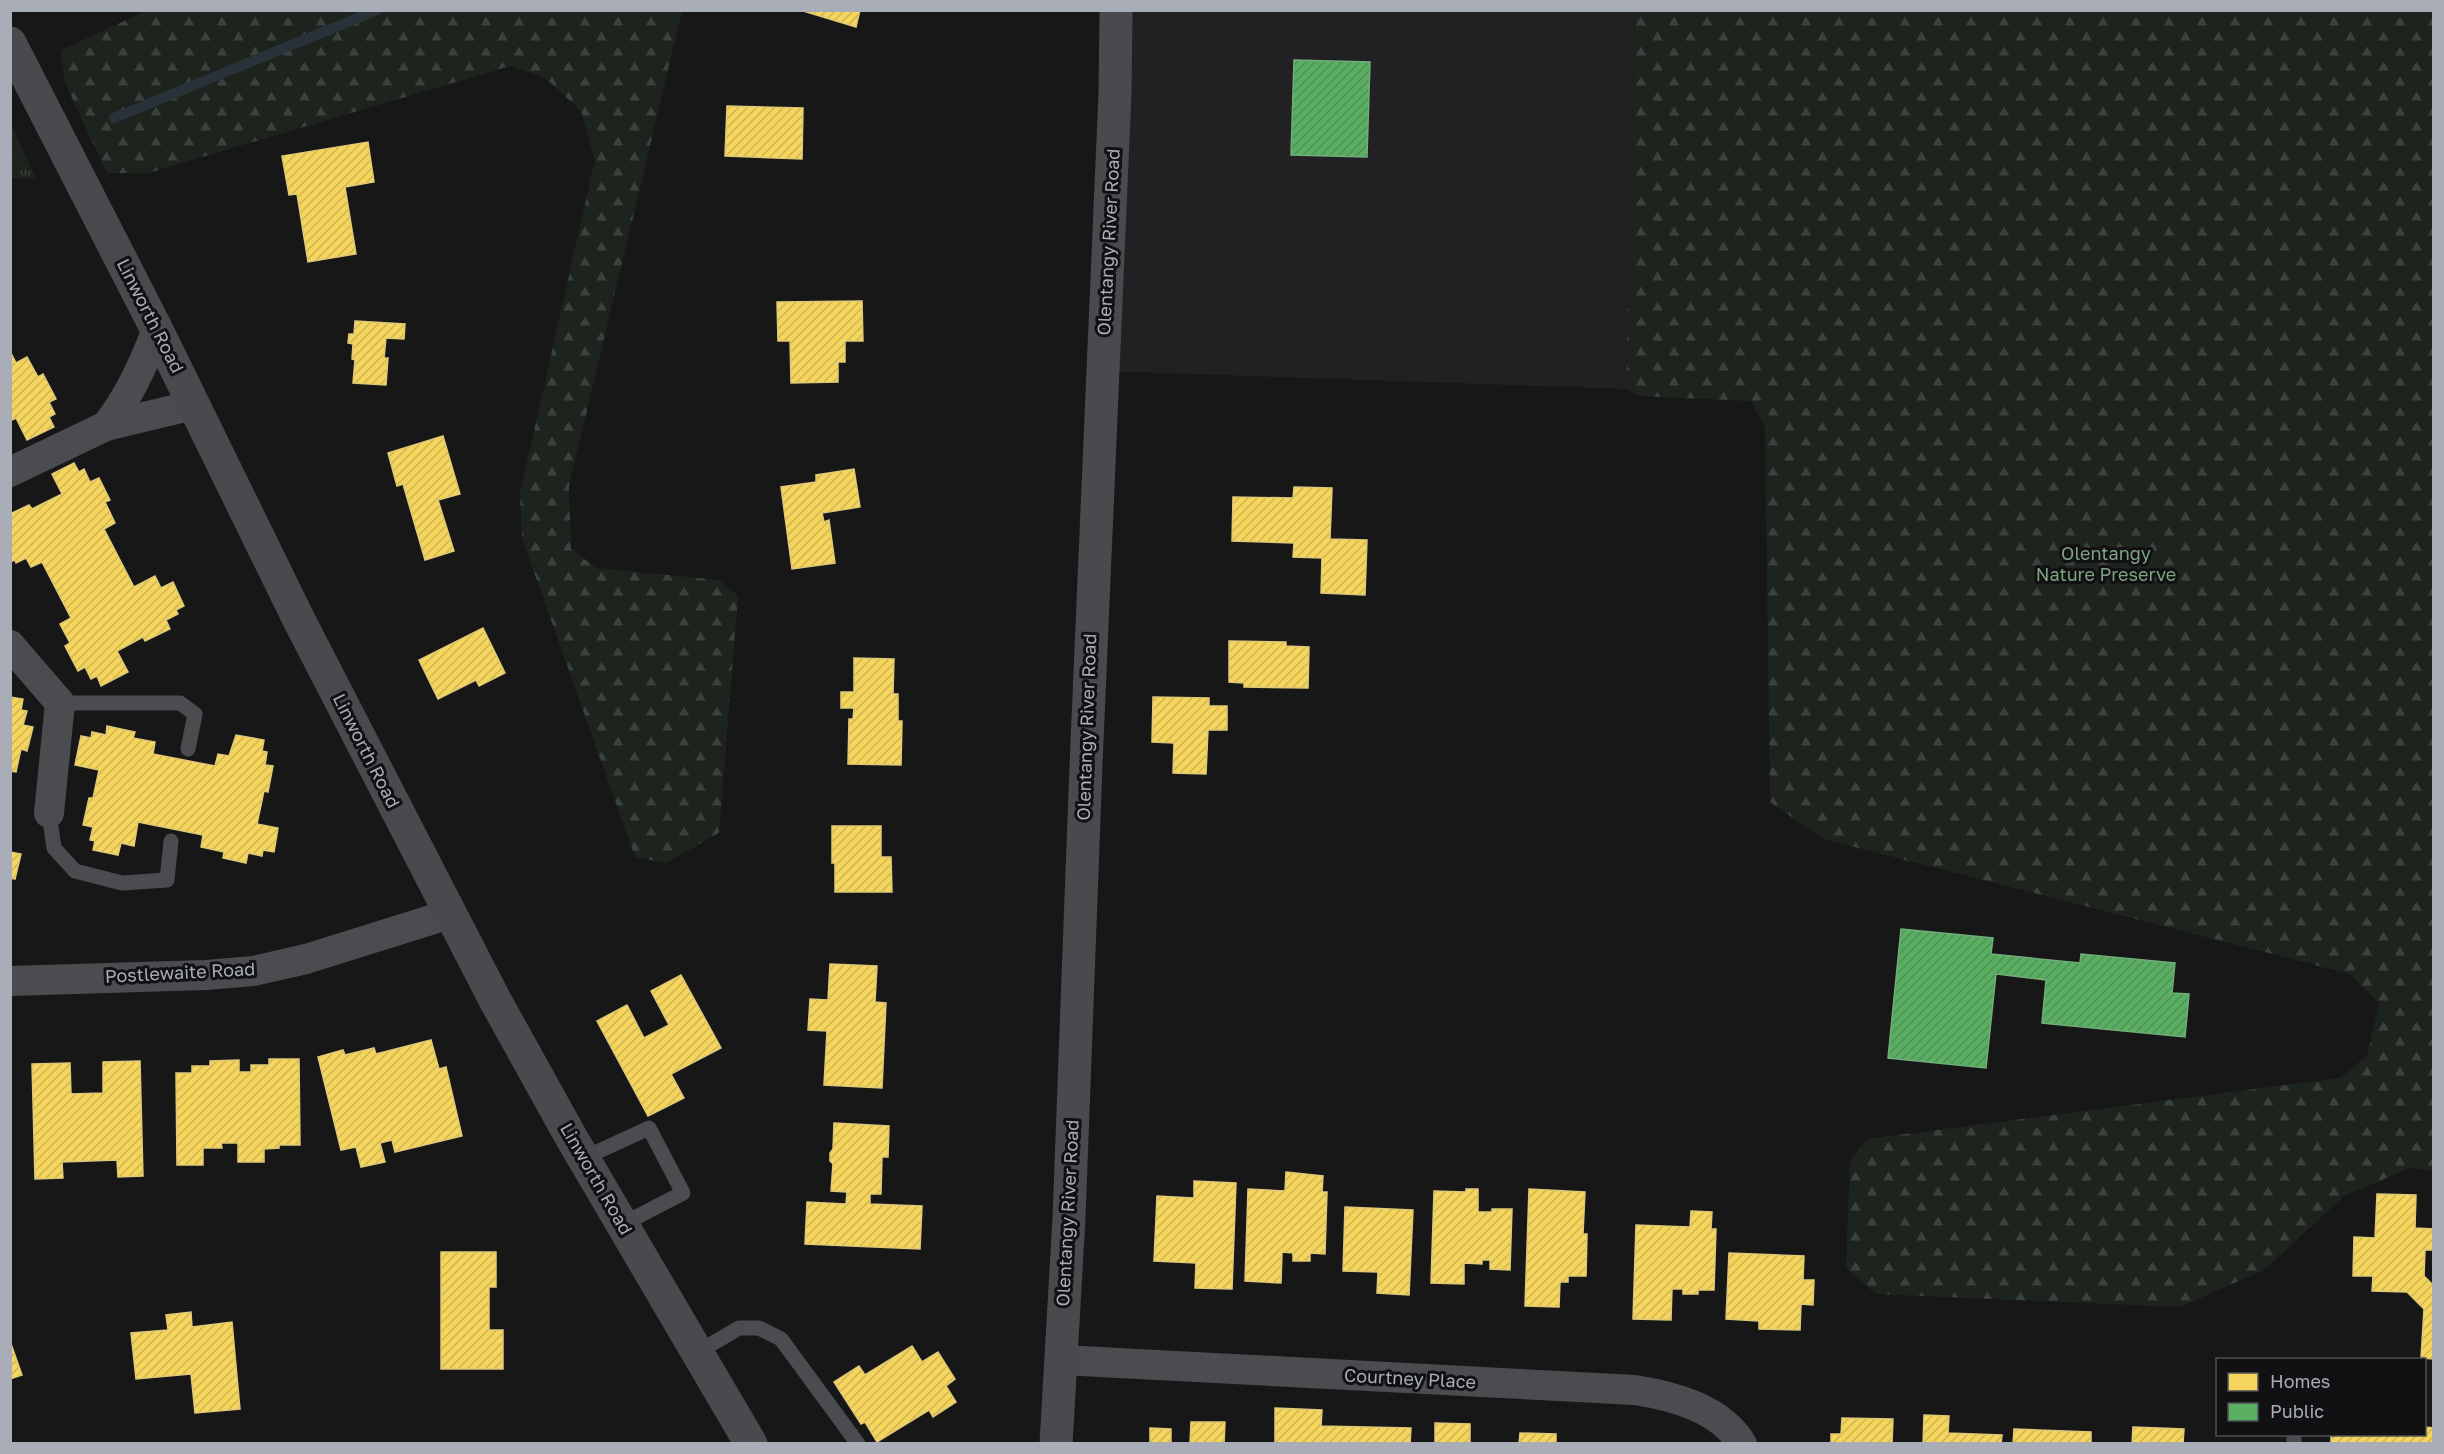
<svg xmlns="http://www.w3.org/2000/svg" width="2444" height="1454" font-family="'Golos Text',sans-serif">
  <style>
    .built { fill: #212123 }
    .grass { fill: url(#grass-tufts) }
    .forest { fill: url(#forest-firs) }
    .homes { fill: url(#homes-hatch); stroke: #dfc978; stroke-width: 1.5 }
    .public { fill: url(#public-hatch); stroke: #71ae7b; stroke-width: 1.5 }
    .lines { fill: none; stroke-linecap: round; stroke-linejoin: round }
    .stream { stroke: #2a3239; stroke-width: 10 }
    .service { stroke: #4b4c50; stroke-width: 15 }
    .minor { stroke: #4b4c50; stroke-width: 30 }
    .secondary { stroke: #4a4a4e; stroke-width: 33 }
    .labels { text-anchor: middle; stroke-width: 6; stroke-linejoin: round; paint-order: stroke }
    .street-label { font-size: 18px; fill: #a8adb8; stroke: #111113 }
    .park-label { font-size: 18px; fill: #7fa381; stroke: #111113 }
  </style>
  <defs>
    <pattern id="grass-tufts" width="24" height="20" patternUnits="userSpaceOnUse" patternTransform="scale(1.5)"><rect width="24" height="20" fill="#1d241e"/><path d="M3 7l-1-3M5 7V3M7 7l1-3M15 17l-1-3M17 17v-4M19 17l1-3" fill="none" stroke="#3b413d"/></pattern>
    <pattern id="forest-firs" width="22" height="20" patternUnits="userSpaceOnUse" patternTransform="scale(1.5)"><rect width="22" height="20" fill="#1d241e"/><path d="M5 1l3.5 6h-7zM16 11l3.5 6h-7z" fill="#3b413d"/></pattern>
    <pattern id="homes-hatch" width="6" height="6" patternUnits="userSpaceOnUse" patternTransform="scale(1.5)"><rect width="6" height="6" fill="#f6d55c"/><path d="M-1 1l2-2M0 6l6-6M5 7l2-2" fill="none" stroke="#cfb555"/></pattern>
    <pattern id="public-hatch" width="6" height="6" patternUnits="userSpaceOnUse" patternTransform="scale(1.5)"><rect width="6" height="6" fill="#5aae61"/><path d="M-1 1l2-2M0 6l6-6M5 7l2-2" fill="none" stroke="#509056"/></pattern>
  </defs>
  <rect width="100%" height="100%" fill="#171717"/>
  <polygon class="built" points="1119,11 1635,11 1626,389 1105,371"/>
  <polygon class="grass" points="11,124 36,179 11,178"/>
  <g class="forest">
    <polygon points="146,11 682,11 569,486 571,549 596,568 719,580 738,596 719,833 666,863 635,857 522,538 520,493 595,160 581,111 544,77 510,66 148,173 107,173 65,83 61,50"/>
    <polygon points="1635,11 2433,11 2433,1171 2410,1168 2344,1196 2264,1270 2180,1307 1876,1294 1846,1268 1850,1161 1867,1139 2340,1078 2367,1056 2379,1003 2350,974 1823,839 1770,802 1765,428 1751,401 1639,396 1626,389"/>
  </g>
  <g class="homes">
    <polygon points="800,10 860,10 856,27"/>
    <polygon points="727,106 803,108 802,159 725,156"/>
    <polygon points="368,142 374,182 345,187 356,254 308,262 297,194 289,195 282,156"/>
    <polygon points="862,301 863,341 845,341 845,362 838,362 838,382 791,383 790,341 778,341 777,302"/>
    <polygon points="355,321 405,324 404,339 386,338 384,358 388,358 386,385 353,383 355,360 352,359 353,344 348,343 349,334 354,334"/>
    <polygon points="10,351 16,363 27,357 38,377 43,374 56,399 49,402 55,414 49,417 54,427 27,440 16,418 10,421"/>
    <polygon points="443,436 460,494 438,500 454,551 425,560 403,484 397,486 388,453"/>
    <polygon points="74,463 79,472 84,469 90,482 99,478 110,500 105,502 115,523 104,529 134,587 155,576 161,588 173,582 184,606 176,610 178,614 166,620 170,629 145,641 143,637 117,651 128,672 101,686 97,676 91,679 85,667 78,671 65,646 70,643 60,624 71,618 42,562 31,567 26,558 16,563 15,560 10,562 10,514 29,505 32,509 62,494 52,474"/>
    <polygon points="854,469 860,507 822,513 824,522 829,520 835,563 792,569 781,487 816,482 816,475"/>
    <polygon points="1294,487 1332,488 1330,539 1367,540 1365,595 1321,593 1322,558 1293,557 1294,543 1232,541 1233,497 1293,498"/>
    <polygon points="483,628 505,673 479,686 476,680 438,699 419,660"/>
    <polygon points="1229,641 1286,642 1286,646 1309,647 1308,688 1244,687 1244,683 1229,682"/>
    <polygon points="854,658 894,659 893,694 898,694 898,721 902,721 901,765 848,764 849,719 853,719 854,708 841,708 841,692 854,692"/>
    <polygon points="10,697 23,699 21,710 27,711 23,725 33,727 27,751 21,749 16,772 10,771"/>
    <polygon points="1153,697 1209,698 1209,706 1227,706 1227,730 1208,730 1206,774 1173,773 1174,743 1152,742"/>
    <polygon points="107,726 135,732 133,738 155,742 153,754 215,766 218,754 229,756 236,735 264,740 262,751 267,752 265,765 273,766 268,792 264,791 257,824 278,828 274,852 263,850 262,856 248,853 246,863 223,858 224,852 201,847 203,835 138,822 134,846 121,843 118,855 93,850 95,841 90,840 93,827 83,825 89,798 93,798 99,770 75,765 81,736 91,738 92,732 106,735"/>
    <polygon points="832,826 881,826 881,857 891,857 892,892 835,892 835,863 832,863"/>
    <polygon points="10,852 21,854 15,879 10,878"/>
    <polygon points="830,964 877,966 875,1002 886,1003 882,1088 824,1085 827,1031 808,1030 810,999 828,1000"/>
    <polygon points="681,975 721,1048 671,1074 684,1098 648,1116 597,1021 627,1005 644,1038 669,1025 651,991"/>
    <polygon points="431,1040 439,1069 446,1067 462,1136 395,1152 392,1140 380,1143 385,1162 361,1167 356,1147 341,1150 318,1057 343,1050 345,1055 374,1048 376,1054"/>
    <polygon points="269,1059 299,1059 300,1145 279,1145 279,1148 264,1149 264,1162 238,1162 238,1143 221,1143 222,1148 203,1148 203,1165 177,1165 176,1073 192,1073 192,1066 210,1066 210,1061 239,1060 239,1072 251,1072 251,1065 269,1065"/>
    <polygon points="140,1061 143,1176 118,1177 117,1160 62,1162 63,1178 35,1179 32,1064 70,1063 71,1094 103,1093 103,1062"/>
    <polygon points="834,1123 889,1126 888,1157 882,1157 881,1194 870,1194 870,1204 922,1206 920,1249 805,1244 807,1202 846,1204 847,1192 831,1191 833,1164 830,1161 830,1153 833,1149"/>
    <polygon points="1286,1172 1323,1176 1322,1192 1327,1192 1325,1254 1310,1253 1310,1261 1293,1261 1293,1253 1282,1252 1281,1283 1245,1281 1248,1189 1285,1191"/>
    <polygon points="1194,1181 1236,1183 1232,1289 1195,1288 1196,1263 1154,1261 1157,1196 1194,1198"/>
    <polygon points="1466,1189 1478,1189 1478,1212 1492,1212 1492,1209 1512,1209 1510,1270 1490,1269 1490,1260 1482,1260 1482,1264 1464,1263 1464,1284 1431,1283 1434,1191 1466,1192"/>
    <polygon points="1529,1189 1585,1192 1583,1234 1587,1234 1586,1276 1568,1276 1568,1282 1560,1282 1559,1307 1525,1306"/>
    <polygon points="2377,1194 2416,1195 2415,1228 2434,1229 2434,1250 2425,1250 2424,1276 2434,1286 2434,1359 2421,1358 2424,1309 2407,1292 2372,1291 2373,1276 2353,1276 2354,1237 2375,1238"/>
    <polygon points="1345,1207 1413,1210 1409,1295 1377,1293 1378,1272 1343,1271"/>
    <polygon points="1691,1211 1712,1212 1711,1229 1716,1229 1714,1290 1698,1290 1698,1294 1683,1294 1683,1289 1672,1289 1671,1320 1633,1319 1636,1225 1690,1227"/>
    <polygon points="441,1252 496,1252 496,1287 489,1287 489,1330 503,1330 503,1369 441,1369"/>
    <polygon points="1729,1253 1804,1256 1803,1280 1814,1280 1813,1305 1801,1304 1800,1330 1759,1329 1759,1321 1726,1319"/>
    <polygon points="191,1312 192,1327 232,1322 240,1409 195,1413 191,1374 136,1379 131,1333 168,1330 166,1315"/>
    <polygon points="10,1341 22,1375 10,1379"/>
    <polygon points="912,1346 922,1362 938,1352 955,1379 946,1386 956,1402 933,1417 929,1410 877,1442 865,1422 861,1424 834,1382 859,1366 865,1375"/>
    <polygon points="1275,1408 1322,1410 1321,1426 1411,1428 1410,1444 1275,1444"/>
    <polygon points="1924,1415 1949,1416 1948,1433 2002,1435 2001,1444 1923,1444"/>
    <polygon points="1842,1418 1893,1419 1892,1444 1831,1444 1831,1434 1841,1434"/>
    <polygon points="1191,1422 1225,1422 1224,1444 1190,1444"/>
    <polygon points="1435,1423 1470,1424 1470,1444 1435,1444"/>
    <polygon points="2133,1427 2184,1429 2183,1444 2132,1444"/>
    <polygon points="2424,1427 2434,1428 2434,1444 2331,1444 2331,1434 2424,1434"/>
    <polygon points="1150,1428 1171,1429 1171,1444 1150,1444"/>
    <polygon points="2014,1429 2091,1432 2091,1444 2013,1444"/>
    <polygon points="1520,1433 1556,1434 1556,1444 1519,1444"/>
  </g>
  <g class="public">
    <polygon points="1294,60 1370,62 1367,157 1291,155"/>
    <polygon points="1901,929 1993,938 1991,954 2080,963 2081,954 2175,963 2172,993 2189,994 2185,1037 2042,1023 2046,980 1996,974 1986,1068 1888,1058"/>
  </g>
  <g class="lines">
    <polyline class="stream" points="114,118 377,10"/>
    <g class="service">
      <polyline points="60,703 180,703 195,714 188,749"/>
      <polyline points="49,813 54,848 75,871 122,883 167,880 171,841"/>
      <polyline points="584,1158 649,1128 683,1193 623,1224"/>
      <polyline points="698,1352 739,1328 759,1328 781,1339 858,1444"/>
      <polyline points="2294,1444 2294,1434"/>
    </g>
    <g class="minor">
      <path d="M 106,426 C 129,397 143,365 157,330"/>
      <polyline points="10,472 106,426 194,405"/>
      <polyline points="10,645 60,703 49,813"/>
      <polyline points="10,981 206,975 253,971 306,959 450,914"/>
      <path d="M 1062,1360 L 1635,1390 C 1673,1396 1720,1408 1742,1444"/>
    </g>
    <g class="secondary">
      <polyline points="10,43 157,330 299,620 495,1000 571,1137 751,1444"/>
      <polyline points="1056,1444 1069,1218 1086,765 1115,93 1116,10"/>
    </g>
  </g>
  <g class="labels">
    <g class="street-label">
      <text transform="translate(1109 242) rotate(-87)" y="6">Olentangy River Road</text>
      <text transform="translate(150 316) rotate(63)" y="6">Linworth Road</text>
      <text transform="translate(1087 727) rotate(-88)" y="6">Olentangy River Road</text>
      <text transform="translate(366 751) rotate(63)" y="6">Linworth Road</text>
      <text transform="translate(180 973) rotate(-3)" y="6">Postlewaite Road</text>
      <text transform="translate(596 1179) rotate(60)" y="6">Linworth Road</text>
      <text transform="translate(1068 1213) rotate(-87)" y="6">Olentangy River Road</text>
      <text transform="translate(1410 1379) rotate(3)" y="6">Courtney Place</text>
    </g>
    <g class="park-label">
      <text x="2106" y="560">Olentangy<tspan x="2106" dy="21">Nature Preserve</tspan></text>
    </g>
  </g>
  <rect width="2444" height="1454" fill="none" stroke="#a8adb8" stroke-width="24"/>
  <rect x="2216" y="1358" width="210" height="78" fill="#111113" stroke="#4d4f55" stroke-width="1.5"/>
  <rect x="2228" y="1373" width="30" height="18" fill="#f6d55c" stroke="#4d4f55" stroke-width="1.5"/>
  <text x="2270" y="1388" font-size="18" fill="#a8adb8">Homes</text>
  <rect x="2228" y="1403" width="30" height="18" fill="#5aae61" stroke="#4d4f55" stroke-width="1.5"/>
  <text x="2270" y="1418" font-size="18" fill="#a8adb8">Public</text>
</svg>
